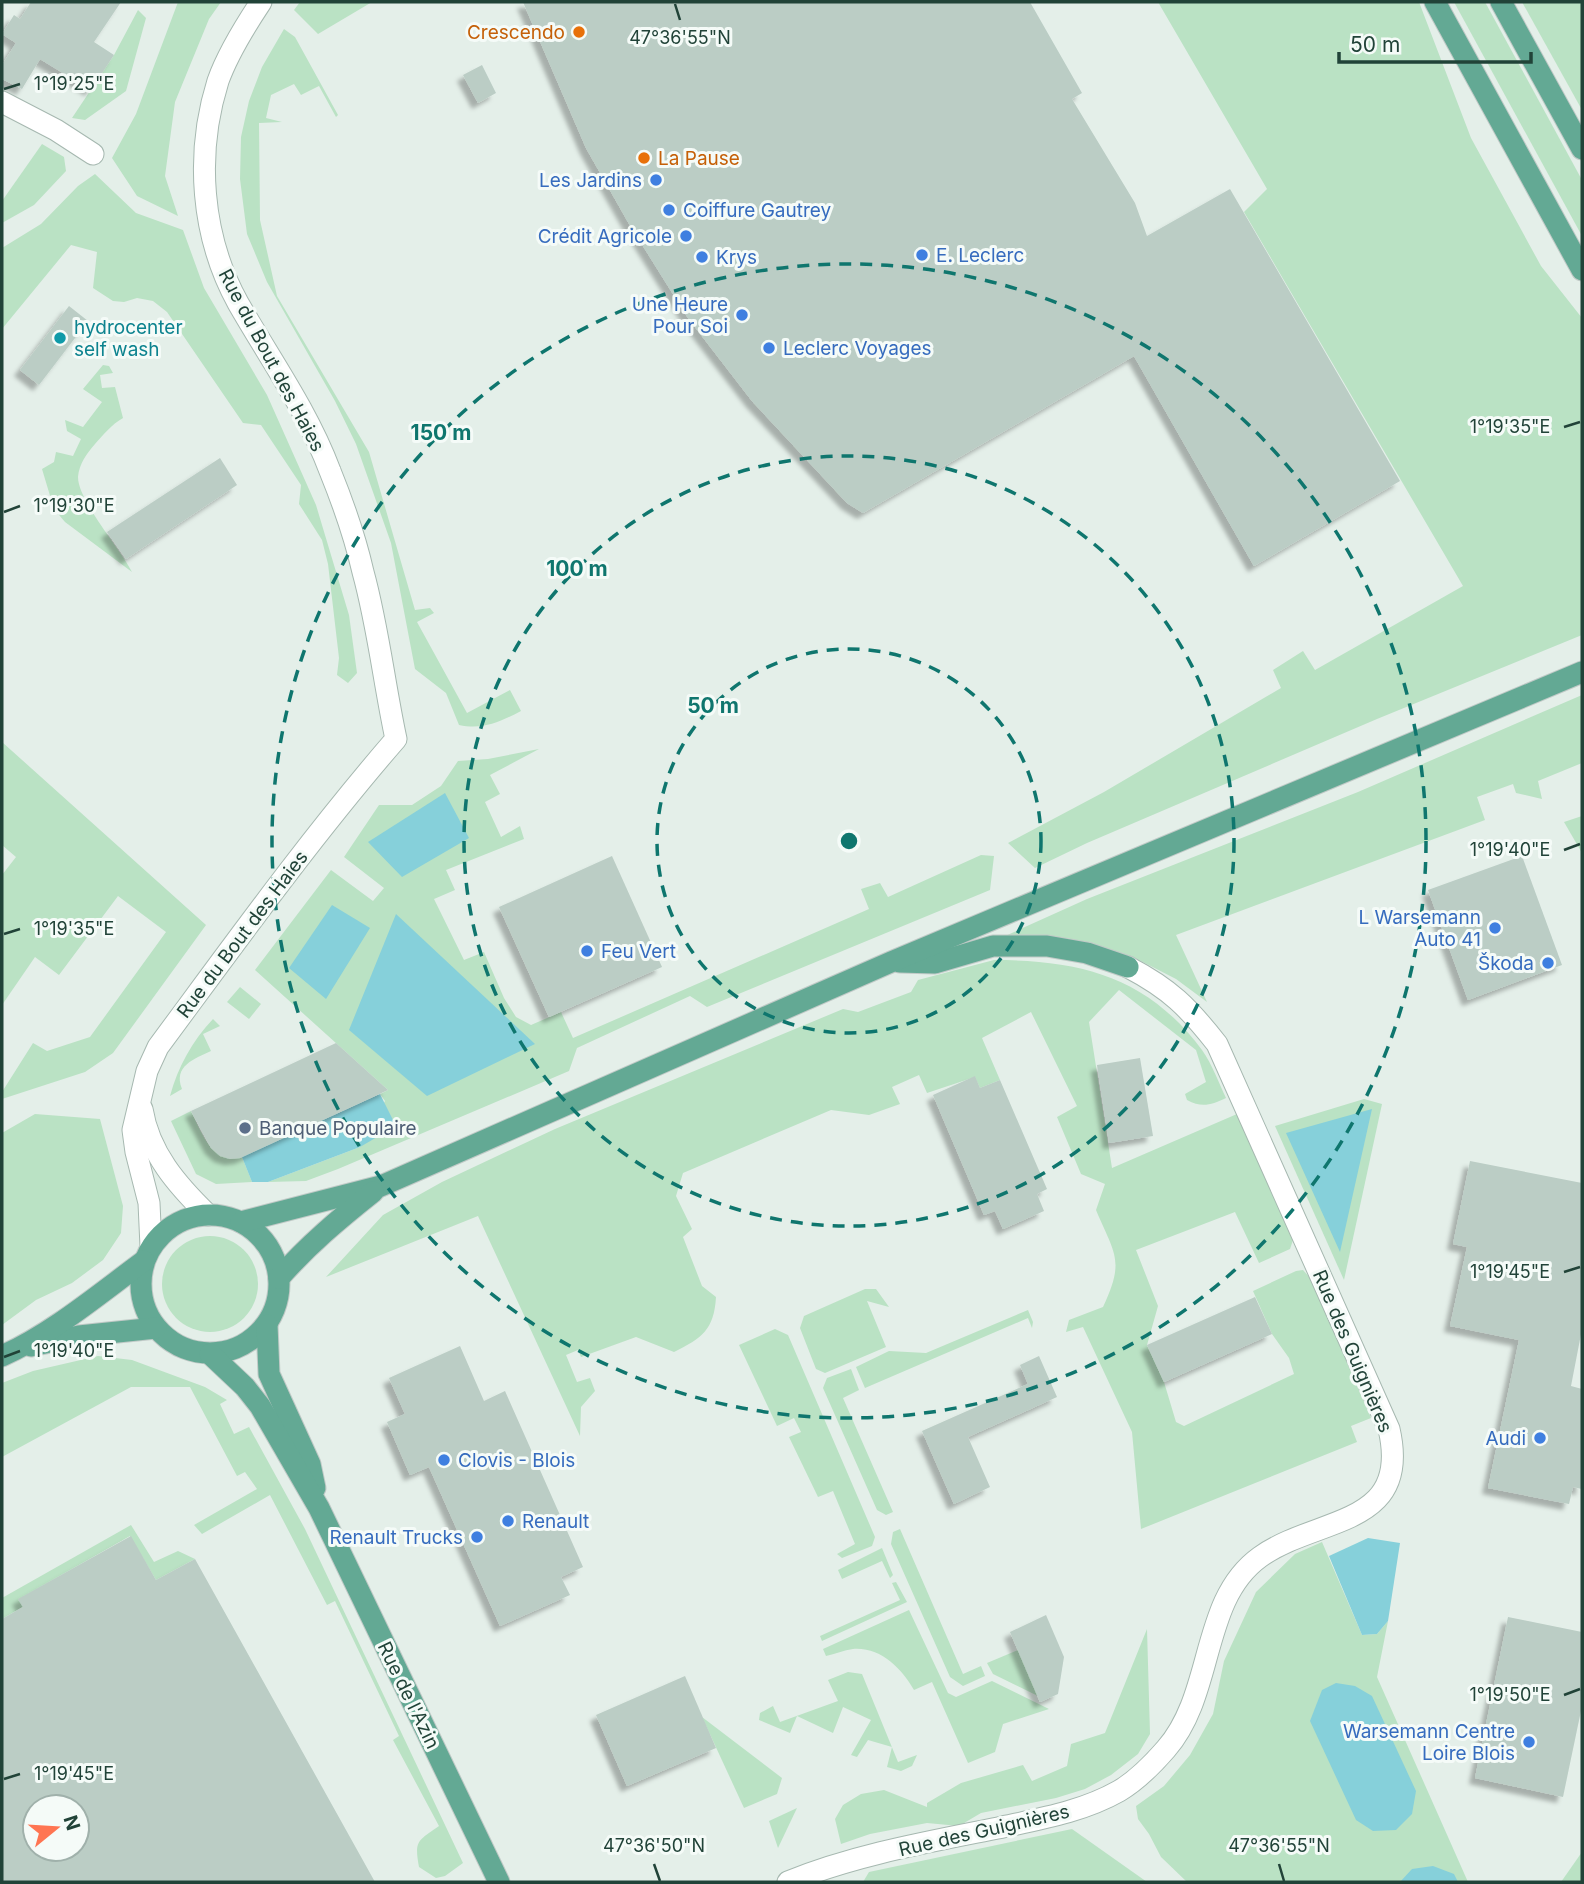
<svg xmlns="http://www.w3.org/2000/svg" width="1584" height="1884" font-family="Inter,sans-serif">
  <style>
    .green { fill: #bae2c4 }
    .water { fill: #86d0da }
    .building { fill: #bbcdc5; fill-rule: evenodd; filter: url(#shadow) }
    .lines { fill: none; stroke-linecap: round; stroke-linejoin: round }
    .minor-casing { stroke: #a6b8b0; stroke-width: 23 }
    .major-casing { stroke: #c1cac7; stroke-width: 23 }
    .minor { stroke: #fff; stroke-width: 21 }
    .major { stroke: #63a994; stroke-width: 21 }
    .ticks { fill: none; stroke: #214338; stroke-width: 2.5 }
    .ring { fill: none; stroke: #0f766e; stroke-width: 3.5; stroke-dasharray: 12 9 }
    .food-dot { fill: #e8710a; stroke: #f5fbf8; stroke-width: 2.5 }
    .shop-dot { fill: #3f7fe0; stroke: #f5fbf8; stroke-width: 2.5 }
    .culture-dot { fill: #0f9aa8; stroke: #f5fbf8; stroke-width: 2.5 }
    .service-dot { fill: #5c6f8a; stroke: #f5fbf8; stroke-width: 2.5 }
    .labels { text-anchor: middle; stroke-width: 6; stroke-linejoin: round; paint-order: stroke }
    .food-label { font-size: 19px; fill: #c56008; stroke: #f5fbf8; text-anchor: end }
    .shop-label { font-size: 19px; fill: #366cbe; stroke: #f5fbf8; text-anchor: end }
    .culture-label { font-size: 19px; fill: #0d838f; stroke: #f5fbf8; text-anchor: start }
    .street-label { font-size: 19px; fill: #214338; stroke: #f5fbf8 }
    .service-label { font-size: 19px; fill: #4e5e75; stroke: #f5fbf8; text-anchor: start }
    .ticks-label { font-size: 18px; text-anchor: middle; fill: #214338; stroke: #f5fbf8; stroke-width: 6; stroke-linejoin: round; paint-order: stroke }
    .centre { fill: #0f766e; stroke: #f5fbf8; stroke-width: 3.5 }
    .ring-label { font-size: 21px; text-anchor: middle; font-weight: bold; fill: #0f766e; stroke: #f5fbf8; stroke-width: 6; stroke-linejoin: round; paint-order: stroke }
  </style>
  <defs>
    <filter id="shadow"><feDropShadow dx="-6" dy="6" stdDeviation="2" flood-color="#0004"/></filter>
  </defs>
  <rect width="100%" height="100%" fill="#e4efe9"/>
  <g class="green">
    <polygon points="178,2 221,2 209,19 175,102 165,176 178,216 137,196 112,158 136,114"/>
    <polygon points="300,2 372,2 318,34 294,10"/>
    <polygon points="1158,2 1419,2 1471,138 1541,266 1582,318 1582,635 1377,719 1087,843 1035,868 1008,843 1104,792 1281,688 1273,670 1303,651 1315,670 1463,586 1244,212 1267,189"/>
    <polygon points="1454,2 1485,2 1582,180 1582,236"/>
    <polygon points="1522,2 1582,2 1582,110"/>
    <polygon points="138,10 146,18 126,91 85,120 72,118 114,55"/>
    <path d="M 284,29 L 295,37 L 338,115 L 336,117 L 319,86 L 301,95 L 294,84 L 271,95 L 266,118 L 282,122 L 259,123 L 260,220 L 277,296 L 369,452 L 415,610 L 430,608 L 434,613 L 417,622 L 467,713 L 510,690 L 521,711 C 500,722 483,730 459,725 L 446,693 L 415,669 L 391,543 L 356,444 L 335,401 L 267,282 L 247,234 L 240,179 L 241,137 L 249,101 L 262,67 Z"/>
    <polygon points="42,144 64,157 66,171 34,205 2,223 2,201"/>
    <polygon points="95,174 136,213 183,230 204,288 267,395 316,505 349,615 357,673 348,683 337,675 339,658 328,564 322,540 299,504 301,485 261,425 243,423 167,312 153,301 137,298 124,302 113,301 93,288 97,252 71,245 2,329 2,248 41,224 78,186"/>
    <path d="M 103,365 L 109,366 L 113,373 L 100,375 L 102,388 L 115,387 L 123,418 C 111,425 104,434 95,444 C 87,453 79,464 78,477 C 78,501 120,548 132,572 L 65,522 L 54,509 L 42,469 L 54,462 L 56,452 L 73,456 L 81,439 L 67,431 L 65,420 L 83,427 L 102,402 L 83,389 Z"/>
    <polygon points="1582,695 1582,763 1538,781 1542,799 1516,793 1513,784 1477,797 1485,820 1176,935 1207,1002 1176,979 1133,957 1067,938 1003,937 1087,899 1358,792"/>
    <polygon points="2,742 206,925 113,1053 85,1072 2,1099 2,1092 33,1043 47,1051 90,1037 166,932 118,896 59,975 35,957 2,1005 2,875 16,857 2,845"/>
    <polygon points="539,749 490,775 500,794 485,802 501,837 520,826 524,839 446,870 455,890 434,899 464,960 484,952 504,998 516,1017 531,1025 561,1012 573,1038 869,909 861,889 880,883 888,897 981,855 994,856 990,890 707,1007 690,996 577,1048 569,1071 338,1169 306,1181 268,1182 360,1147 385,1101 380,1094 388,1090 255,970 331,870 373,901 384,888 344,857 379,805 412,805 441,786 458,761 488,759"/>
    <polygon points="1582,816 1582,853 1564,822"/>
    <path d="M 994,960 C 1081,960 1148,977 1202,1050 C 1212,1064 1219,1083 1226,1098 C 1211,1105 1202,1108 1187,1100 L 1185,1094 L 1206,1082 L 1196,1050 L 1119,990 L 1089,1022 L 1112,1168 L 1237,1114 L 1293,1240 L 1290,1249 L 1259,1263 L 1235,1212 L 1136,1250 L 1158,1306 L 1147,1345 L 1164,1382 L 1176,1422 L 1184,1426 L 1294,1374 L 1289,1358 L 1272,1334 L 1253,1291 L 1296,1271 L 1303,1270 L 1311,1279 L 1371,1418 L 1351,1426 L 1357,1442 L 1141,1529 L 1132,1432 L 1083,1327 L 1066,1332 L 1069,1320 L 1103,1307 C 1125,1260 1115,1255 1096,1210 L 1105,1184 L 1081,1174 L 1057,1117 L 1077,1106 L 1031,1012 L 982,1038 L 1000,1080 L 980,1088 L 975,1077 L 927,1093 L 919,1075 L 892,1087 L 900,1104 L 869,1115 L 831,1110 L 683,1173 L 676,1196 L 692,1229 L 683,1237 L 702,1286 L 716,1297 C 714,1330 702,1338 674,1352 L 636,1337 L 581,1357 L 578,1350 L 566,1355 L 577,1382 L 590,1378 L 595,1391 L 581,1407 L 580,1436 L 478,1216 L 326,1277 L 383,1215 L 442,1182 L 555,1129 L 843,1009 L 858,1012 L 911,992 L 918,980 Z"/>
    <polygon points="240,987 261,1004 249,1019 227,1002"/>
    <path d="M 213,1019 L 220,1026 L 203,1034 L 211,1051 C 194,1059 173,1066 182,1089 L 170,1096 C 178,1067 192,1041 213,1019 Z"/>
    <polygon points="1364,1099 1382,1104 1344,1280 1275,1126"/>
    <path d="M 191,1111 C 202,1133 212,1165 242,1157 L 252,1182 L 216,1184 L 196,1174 L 171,1121 Z"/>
    <polygon points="35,1114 100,1119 123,1206 121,1233 103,1260 72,1283 36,1300 2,1325 2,1133"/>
    <circle cx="210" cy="1284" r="48"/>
    <polygon points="865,1289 876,1289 889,1307 867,1301 886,1347 825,1373 816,1369 800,1328 804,1316"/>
    <polygon points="1028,1310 1033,1322 1032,1328 1028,1318 865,1388 856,1367 889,1351 926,1353"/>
    <polygon points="775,1329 788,1335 875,1537 872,1546 842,1558 837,1554 855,1544 833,1491 818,1497 789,1437 801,1432 794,1418 777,1426 739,1345"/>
    <path d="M 98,1356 L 132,1360 L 205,1387 L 227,1400 L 220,1404 L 234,1434 L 249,1427 L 305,1529 L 463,1863 L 445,1876 L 436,1878 L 419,1867 C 414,1840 418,1841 439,1826 L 393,1740 L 399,1736 L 335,1601 L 327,1605 L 270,1495 L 202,1534 L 194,1525 L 257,1489 L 245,1472 L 237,1476 L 190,1387 L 131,1387 L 2,1457 L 2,1383 L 33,1371 Z"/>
    <polygon points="851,1369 859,1390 843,1398 893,1512 886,1515 877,1510 823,1388 827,1378"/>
    <polygon points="131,1525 154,1562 178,1551 195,1559 156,1580 130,1536 19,1599 23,1607 2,1619 2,1598"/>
    <polygon points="900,1529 963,1674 981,1666 985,1676 963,1686 950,1677 891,1544 893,1532"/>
    <polygon points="1322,1542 1362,1635 1377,1634 1388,1621 1377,1677 1468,1882 1187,1882 1161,1857 1149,1834 1138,1819 1136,1806 1164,1786 1190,1755 1213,1714 1224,1661 1256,1592 1295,1554"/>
    <polygon points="882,1548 893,1575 890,1578 882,1561 842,1579 838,1570"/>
    <polygon points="896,1582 907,1602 822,1641 820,1636 900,1600 892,1583"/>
    <path d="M 909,1610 L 948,1693 L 956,1697 L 992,1681 L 1049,1709 L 1003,1724 L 995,1752 L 968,1763 L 932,1682 L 914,1690 C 901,1668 881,1647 853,1649 C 844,1650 835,1654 826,1656 L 823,1649 Z"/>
    <polygon points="1147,1629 1150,1734 1138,1754 1111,1775 1085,1789 1056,1798 981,1813 959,1826 927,1823 870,1834 841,1844 835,1819 843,1805 861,1794 884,1790 927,1807 927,1803 961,1783 1023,1765 1032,1781 1067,1766 1071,1744 1105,1733"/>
    <polygon points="1018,1650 1038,1696 993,1674 987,1663"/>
    <polygon points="848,1672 862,1674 898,1762 917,1755 912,1766 901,1771 887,1767 892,1747 868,1740 857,1757 851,1755 871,1720 843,1707 833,1733 797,1716 790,1733 759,1720 760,1713 773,1706 780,1722 838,1701 828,1680"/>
    <polygon points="702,1717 782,1778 777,1794 744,1808"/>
    <polygon points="797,1808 778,1848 769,1821"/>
    <polygon points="1072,1829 1147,1882 863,1882 869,1872"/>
    <polygon points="1582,1852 1582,1882 1561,1882"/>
  </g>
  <g class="water">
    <polygon points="445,793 469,838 402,877 368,842"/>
    <polygon points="332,905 370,928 326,999 289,968"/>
    <polygon points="396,914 535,1044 427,1096 349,1030"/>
    <polygon points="380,1094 396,1126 360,1147 268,1182 252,1182 242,1157"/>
    <polygon points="1372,1109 1340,1252 1286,1133"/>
    <polygon points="1368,1538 1400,1543 1388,1621 1377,1634 1362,1635 1329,1556"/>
    <polygon points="1336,1683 1355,1686 1372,1696 1416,1791 1412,1814 1396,1830 1373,1831 1356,1820 1310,1721 1322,1690"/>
    <polygon points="1433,1866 1454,1874 1458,1882 1400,1882 1412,1869"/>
  </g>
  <g class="building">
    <polygon points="31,2 121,2 94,42 114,55 91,90 40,59 22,89 2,79 2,65 16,43 2,34 14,15 20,19"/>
    <polygon points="523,2 1030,2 1082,93 1072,99 1135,203 1147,236 1230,189 1400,481 1254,566 1134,356 863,513 847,503 752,401 688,318 628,222 586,148"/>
    <polygon points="482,65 496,93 478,103 463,75"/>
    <polygon points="69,306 88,321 39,385 20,370"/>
    <polygon points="220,458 237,485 126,559 107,532"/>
    <polygon points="612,856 662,967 549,1017 499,907"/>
    <polygon points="1522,856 1562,965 1468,1000 1428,890"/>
    <polygon points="336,1043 388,1090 240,1158 230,1159 220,1156 211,1148 191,1111"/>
    <polygon points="1140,1058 1153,1136 1109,1143 1097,1065"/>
    <polygon points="975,1076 980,1088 1000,1080 1047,1189 1037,1194 1044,1211 1003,1229 995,1211 984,1215 933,1095"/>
    <polygon points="1470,1161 1582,1183 1582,1329 1571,1386 1582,1389 1582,1489 1573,1487 1569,1504 1488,1488 1519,1340 1450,1326 1467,1247 1453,1244"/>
    <polygon points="1255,1297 1272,1334 1164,1382 1147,1345"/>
    <polygon points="460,1346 484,1401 505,1391 583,1567 561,1577 570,1595 500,1626 429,1467 410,1475 387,1422 405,1414 389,1378"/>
    <polygon points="1039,1356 1057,1397 968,1437 990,1487 954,1504 922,1431 1028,1384 1020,1365"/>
    <path d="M 131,1536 L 156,1580 L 195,1559 L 375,1882 L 2,1882 L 2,1619 L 23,1607 L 18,1599 ZM 35,1807 L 77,1807 L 77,1849 L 35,1849 Z"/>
    <polygon points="1046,1615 1064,1657 1058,1694 1040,1702 1010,1632"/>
    <polygon points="1508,1617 1582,1632 1582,1706 1563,1797 1475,1778"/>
    <polygon points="685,1676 716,1748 627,1786 596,1715"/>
  </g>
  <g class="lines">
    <defs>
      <g id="minor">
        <polyline points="2,102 56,130 93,154"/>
        <path d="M 142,1109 C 149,1153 177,1185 208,1215"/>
        <path d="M 151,1247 L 149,1203 L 136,1152 L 133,1130 L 147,1071 L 158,1047 C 235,943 311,837 396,739 C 384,683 378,626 363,572 C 355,537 343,503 330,471 C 307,410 270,359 238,303 C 201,236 195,154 218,81 C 228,53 245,26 261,2"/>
        <path d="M 788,1882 C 854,1855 928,1842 998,1828 C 1039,1819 1082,1812 1119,1791 C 1136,1781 1153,1764 1166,1749 C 1215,1693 1200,1600 1260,1557 C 1317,1516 1412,1528 1389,1429 L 1217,1044 C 1188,1007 1170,989 1128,967"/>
      </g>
      <g id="major">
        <polyline points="1435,2 1582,270"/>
        <polyline points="1501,2 1582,149"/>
        <polyline points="900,962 935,963 993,946 1047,946 1087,953 1128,967"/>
        <circle cx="210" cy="1284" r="69"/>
        <polyline points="241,1222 381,1186 891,962 1582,672"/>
        <path d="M 279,1278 C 308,1245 339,1219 373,1192"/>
        <polyline points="267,1325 269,1374 310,1464 315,1488"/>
        <polyline points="31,1346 79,1336 156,1328"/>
        <polyline points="210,1354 245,1387 260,1406 319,1508 499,1882"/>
        <path d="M 2,1356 C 53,1333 99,1294 144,1261"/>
      </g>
    </defs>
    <use href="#minor" class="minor-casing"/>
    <use href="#major" class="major-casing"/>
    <use href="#minor" class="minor"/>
    <use href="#major" class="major"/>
  </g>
  <path class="ticks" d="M 675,4 L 680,20M 4,89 L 20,84M 1564,427 L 1580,422M 4,512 L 20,506M 1564,850 L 1580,844M 4,934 L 20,929M 1564,1272 L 1580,1267M 4,1357 L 20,1351M 1564,1695 L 1580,1689M 4,1779 L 20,1774M 654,1864 L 660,1881M 1279,1864 L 1284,1881"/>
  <g class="ring">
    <circle cx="849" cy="841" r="192"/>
    <circle cx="849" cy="841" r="385"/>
    <circle cx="849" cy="841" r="577"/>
  </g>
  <g class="food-dot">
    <circle cx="579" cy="32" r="7"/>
    <circle cx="644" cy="158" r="7"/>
  </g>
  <g class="shop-dot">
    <circle cx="656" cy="180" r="7"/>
    <circle cx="669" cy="210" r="7"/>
    <circle cx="686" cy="236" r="7"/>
    <circle cx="922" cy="255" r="7"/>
    <circle cx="702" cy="257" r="7"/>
    <circle cx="742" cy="315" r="7"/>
    <circle cx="769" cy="348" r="7"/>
    <circle cx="1495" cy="928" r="7"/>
    <circle cx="587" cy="951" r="7"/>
    <circle cx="1548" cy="963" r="7"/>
    <circle cx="1540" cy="1438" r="7"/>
    <circle cx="444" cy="1460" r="7"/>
    <circle cx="508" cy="1521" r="7"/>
    <circle cx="477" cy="1537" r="7"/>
    <circle cx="1529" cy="1742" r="7"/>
  </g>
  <circle class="culture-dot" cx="60" cy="338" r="7"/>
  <circle class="service-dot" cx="245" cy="1128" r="7"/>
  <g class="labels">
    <g class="food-label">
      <text x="565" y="39">Crescendo</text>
      <text x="658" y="165" text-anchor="start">La Pause</text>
    </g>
    <g class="shop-label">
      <text x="642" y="187">Les Jardins</text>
      <text x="683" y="217" text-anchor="start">Coiffure Gautrey</text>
      <text x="672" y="243">Crédit Agricole</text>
      <text x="936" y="262" text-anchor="start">E. Leclerc</text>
      <text x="716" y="264" text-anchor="start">Krys</text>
      <text x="728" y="311">Une Heure<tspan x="728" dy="22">Pour Soi</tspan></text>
      <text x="783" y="355" text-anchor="start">Leclerc Voyages</text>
      <text x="1481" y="924">L Warsemann<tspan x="1481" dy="22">Auto 41</tspan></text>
      <text x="601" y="958" text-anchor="start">Feu Vert</text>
      <text x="1534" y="970">Škoda</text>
      <text x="1526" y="1445">Audi</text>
      <text x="458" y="1467" text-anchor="start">Clovis - Blois</text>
      <text x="522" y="1528" text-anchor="start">Renault</text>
      <text x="463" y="1544">Renault Trucks</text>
      <text x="1515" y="1738">Warsemann Centre<tspan x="1515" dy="22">Loire Blois</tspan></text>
    </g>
    <g class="culture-label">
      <text x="74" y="334">hydrocenter<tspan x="74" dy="22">self wash</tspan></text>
    </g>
    <g class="street-label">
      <text transform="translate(272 360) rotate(62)" y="7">Rue du Bout des Haies</text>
      <text transform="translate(242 934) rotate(-53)" y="7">Rue du Bout des Haies</text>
      <text transform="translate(1353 1351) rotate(67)" y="7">Rue des Guignières</text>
      <text transform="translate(409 1695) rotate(64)" y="7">Rue de l'Azin</text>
      <text transform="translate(984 1830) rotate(-13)" y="7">Rue des Guignières</text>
    </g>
    <g class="service-label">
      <text x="259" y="1135">Banque Populaire</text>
    </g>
  </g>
  <g class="ticks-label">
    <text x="680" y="44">47°36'55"N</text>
    <text x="74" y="90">1°19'25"E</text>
    <text x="1510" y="433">1°19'35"E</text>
    <text x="74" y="512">1°19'30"E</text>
    <text x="1510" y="856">1°19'40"E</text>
    <text x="74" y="935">1°19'35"E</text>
    <text x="1510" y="1278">1°19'45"E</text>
    <text x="74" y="1357">1°19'40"E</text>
    <text x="1510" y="1701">1°19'50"E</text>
    <text x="74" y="1780">1°19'45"E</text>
    <text x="654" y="1852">47°36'50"N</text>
    <text x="1279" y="1852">47°36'55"N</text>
  </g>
  <circle cx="849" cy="841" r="10" class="centre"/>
  <g class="ring-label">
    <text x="441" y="440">150 m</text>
    <text x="577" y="576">100 m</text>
    <text x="713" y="713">50 m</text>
  </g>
  <rect width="1584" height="1884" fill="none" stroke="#214338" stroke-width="7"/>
  <g transform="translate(56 1828) rotate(72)"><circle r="33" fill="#f5fbf8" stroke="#a0b1ab" stroke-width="2"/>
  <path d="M0-5L12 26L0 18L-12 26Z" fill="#ff7552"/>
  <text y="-10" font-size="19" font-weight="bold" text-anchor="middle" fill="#214338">N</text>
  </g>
  <path d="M1339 52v10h192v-10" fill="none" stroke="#214338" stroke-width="3.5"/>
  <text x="1350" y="52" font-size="21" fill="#214338" stroke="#f5fbf8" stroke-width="5" paint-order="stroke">50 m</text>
</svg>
